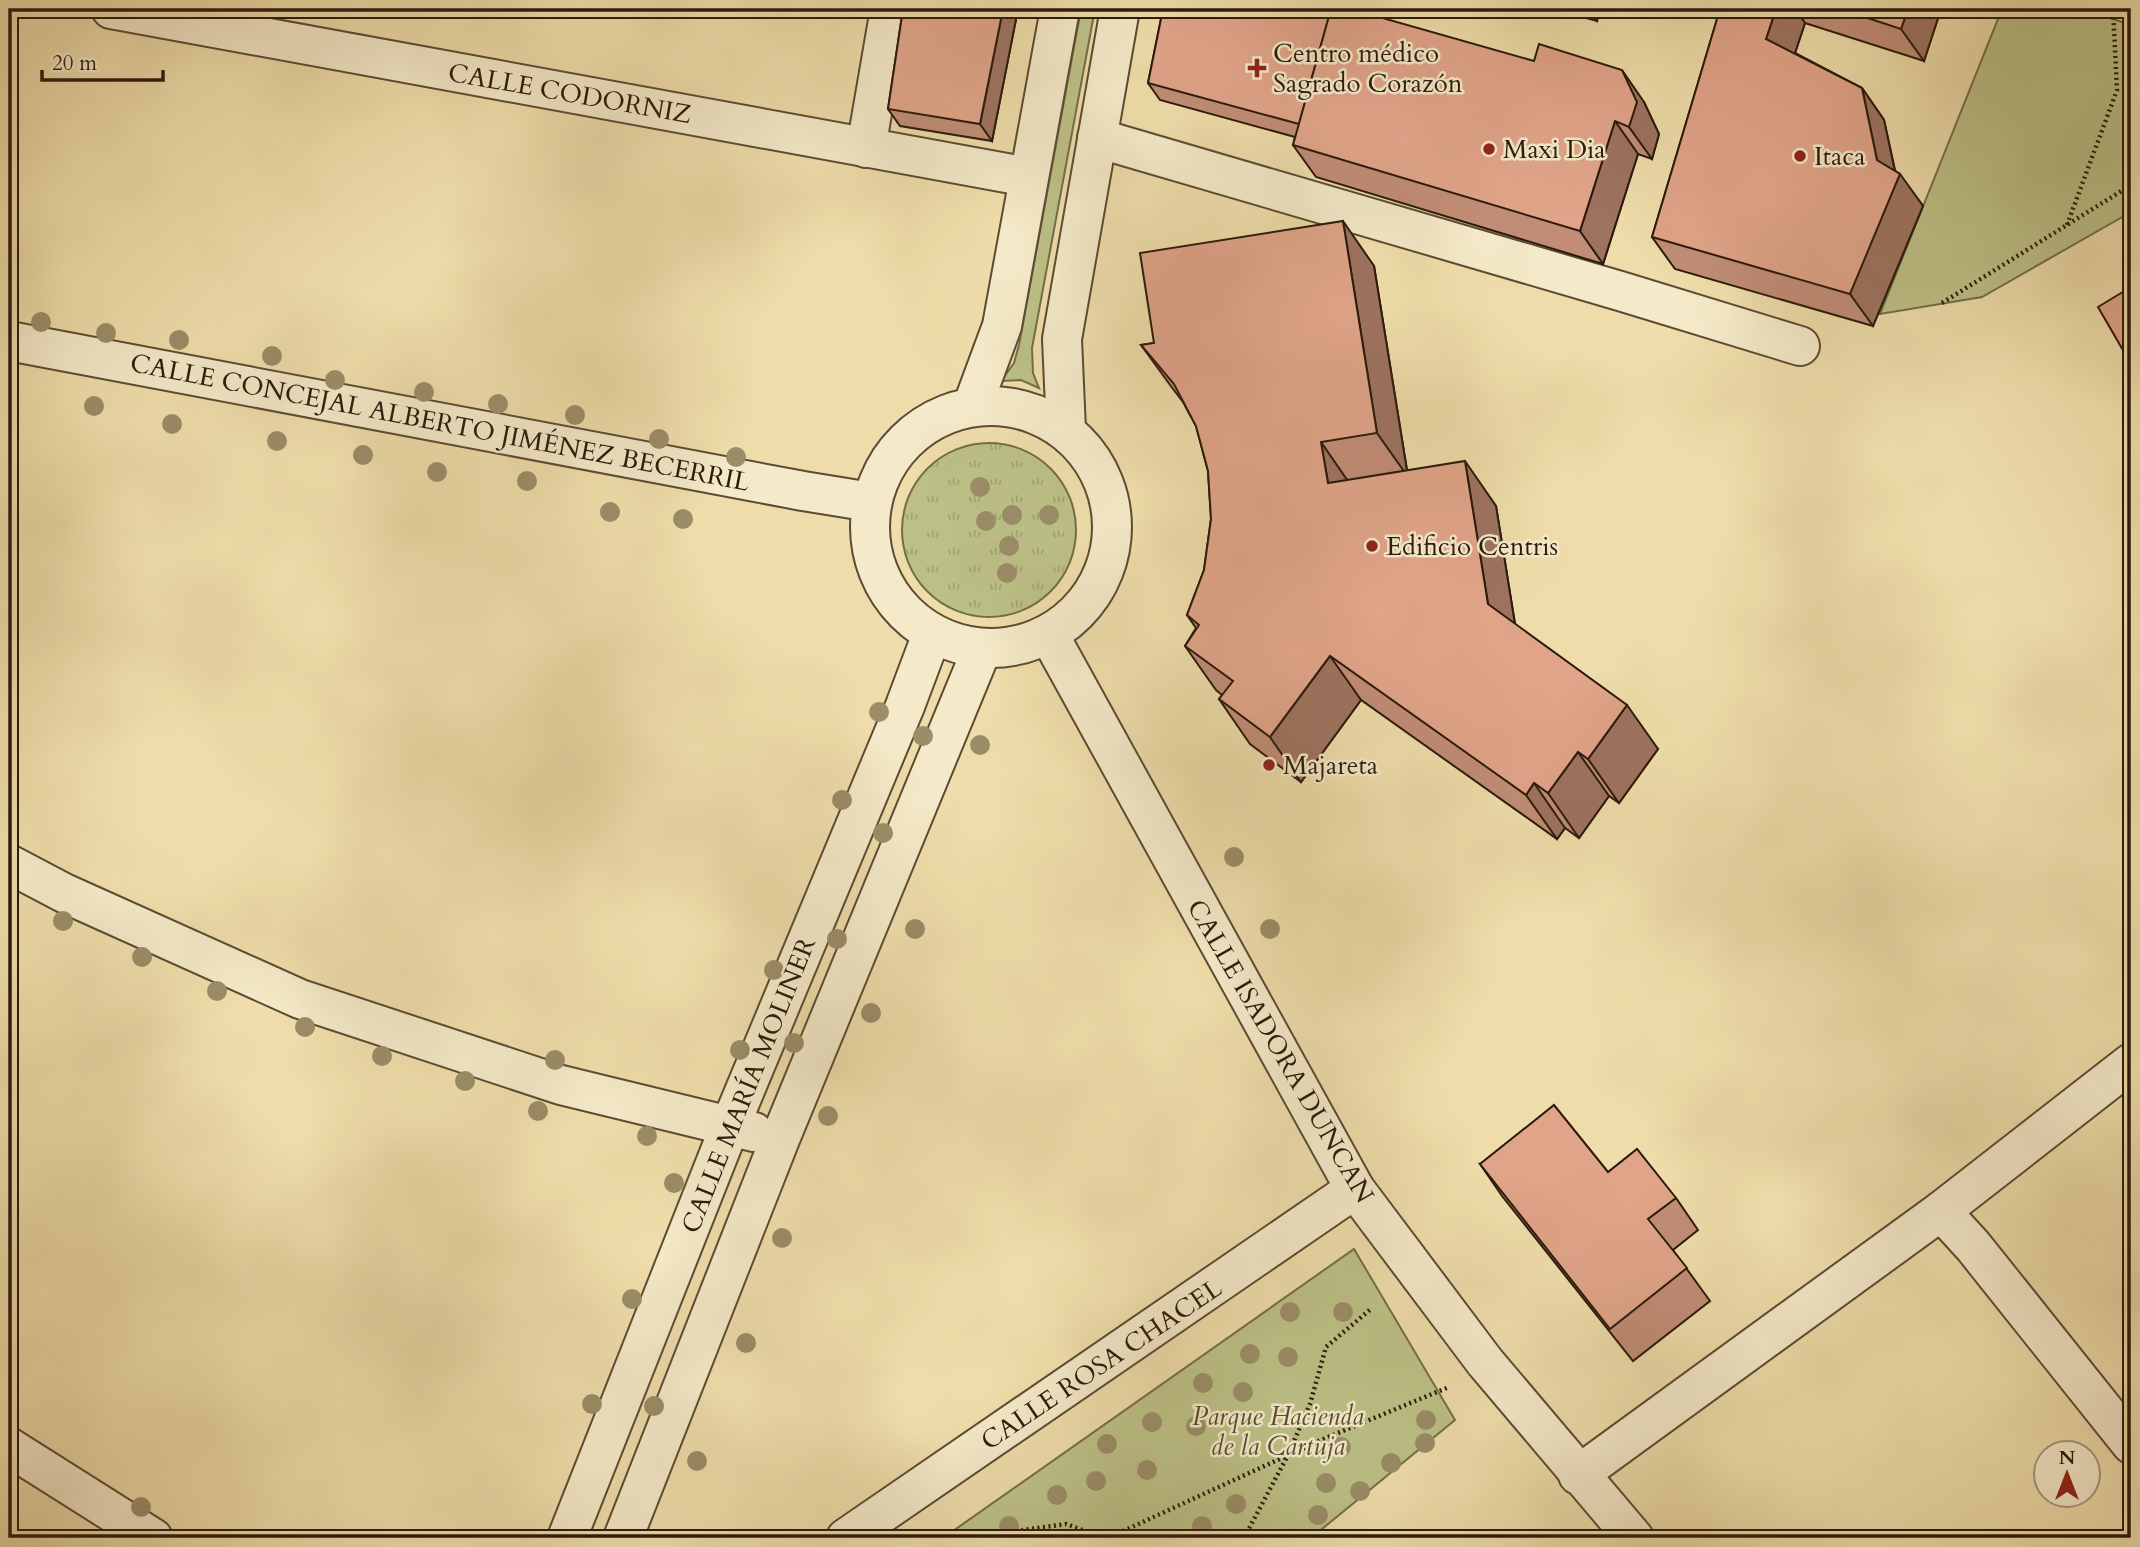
<svg xmlns="http://www.w3.org/2000/svg" width="2140" height="1547" font-family="Cardo,serif">
  <style>
    .grass { fill: url(#grass-tufts); stroke: #746d49; stroke-width: 2 }
    .green { fill: #bcc086; stroke: #746d49; stroke-width: 2 }
    .lines { fill: none; stroke-linecap: round; stroke-linejoin: round }
    .minor-casing { stroke: #5c4b34; stroke-width: 42 }
    .path { stroke: #2b1a0c; stroke-width: 4.5; stroke-dasharray: 2 3.5; stroke-linecap: butt }
    .minor { stroke: #f4e9c8; stroke-width: 38 }
    .tree { fill: #9a8d67 }
    .wall { fill: #c18d76; stroke: #2b1a0c; stroke-width: 2 }
    .shaded-wall { fill: #9d7360; stroke: #2b1a0c; stroke-width: 2 }
    .building { fill: #e0a489; stroke: #2b1a0c; stroke-width: 2 }
    .poi-dot { fill: #8f2418; stroke: #f4e9c8; stroke-width: 2.5 }
    .labels { text-anchor: middle; stroke-width: 5; stroke-linejoin: round; paint-order: stroke }
    .poi-label { font-size: 26px; fill: #2b1a0c; stroke: #f4e9c8; text-anchor: start }
    .street-label { font-size: 26px; fill: #2b1a0c; stroke: #f4e9c8 }
    .park-label { font-size: 26px; font-style: italic; fill: #564c31; stroke: #f4e9c8 }
  </style>
  <defs>
    <pattern id="grass-tufts" width="24" height="20" patternUnits="userSpaceOnUse" patternTransform="scale(1.75)"><rect width="24" height="20" fill="#bcc086"/><path d="M3 7l-1-3M5 7V3M7 7l1-3M15 17l-1-3M17 17v-4M19 17l1-3" fill="none" stroke="#a2a472"/></pattern>
  </defs>
  <rect width="100%" height="100%" fill="#eda"/>
  <filter id="stains"><feTurbulence type="fractalNoise" baseFrequency=".00286" numOctaves="4"/><feColorMatrix values="0 0 0 0 .2 0 0 0 0 .09 0 0 0 0 .02 0 0 0 .5 -.17"/></filter>
  <radialGradient id="worn" r=".72"><stop offset=".6" stop-color="#630" stop-opacity="0"/><stop offset="1" stop-color="#630" stop-opacity=".3"/></radialGradient>
  <circle class="grass" cx="989" cy="530" r="87"/>
  <g class="green">
    <polygon points="1081,9 1095,9 1032,348 1033,373 1039,388 1021,380 1001,381 1014,363 1019,345"/>
    <polygon points="2002,9 2084,9 2131,25 2131,212 1982,297 1880,314"/>
    <polygon points="1354,1249 1455,1420 1311,1538 943,1538"/>
  </g>
  <g class="lines">
    <defs>
      <g id="minor">
        <polyline points="111,9 1028,177"/>
        <polyline points="1097,138 1620,291 1800,346"/>
        <polyline points="866,148 890,9"/>
        <polyline points="9,341 803,491 871,502"/>
        <circle cx="991" cy="527" r="121"/>
        <polyline points="972,407 1002,326 1060,9"/>
        <polyline points="1066,430 1062,339 1120,9"/>
        <polyline points="1049,635 1355,1189 1485,1362 1634,1538"/>
        <polyline points="9,864 64,893 300,999 561,1085 754,1132"/>
        <polyline points="1941,1211 1973,1246 2131,1444"/>
        <polyline points="9,1447 153,1538"/>
        <polyline points="1578,1475 1941,1211 2131,1063"/>
        <polyline points="567,1538 730,1126 905,706 932,634"/>
        <polyline points="623,1538 780,1139 982,649"/>
        <polyline points="846,1538 1355,1189"/>
      </g>
    </defs>
    <use href="#minor" class="minor-casing"/>
    <g class="path">
      <polyline points="2067,225 2117,90 2113,9"/>
      <polyline points="1942,303 2131,185"/>
      <polyline points="1013,1538 1023,1530 1066,1524 1104,1538"/>
      <polyline points="1108,1538 1321,1440 1449,1387"/>
      <polyline points="1244,1538 1288,1455 1310,1404 1326,1347 1372,1308"/>
    </g>
    <use href="#minor" class="minor"/>
  </g>
  <g class="tree">
    <circle cx="41" cy="322" r="10"/>
    <circle cx="106" cy="333" r="10"/>
    <circle cx="179" cy="340" r="10"/>
    <circle cx="272" cy="356" r="10"/>
    <circle cx="335" cy="380" r="10"/>
    <circle cx="424" cy="392" r="10"/>
    <circle cx="498" cy="404" r="10"/>
    <circle cx="94" cy="406" r="10"/>
    <circle cx="575" cy="415" r="10"/>
    <circle cx="172" cy="424" r="10"/>
    <circle cx="659" cy="439" r="10"/>
    <circle cx="277" cy="441" r="10"/>
    <circle cx="363" cy="455" r="10"/>
    <circle cx="736" cy="457" r="10"/>
    <circle cx="437" cy="472" r="10"/>
    <circle cx="527" cy="481" r="10"/>
    <circle cx="980" cy="487" r="10"/>
    <circle cx="610" cy="512" r="10"/>
    <circle cx="1012" cy="515" r="10"/>
    <circle cx="1049" cy="515" r="10"/>
    <circle cx="683" cy="519" r="10"/>
    <circle cx="986" cy="521" r="10"/>
    <circle cx="1009" cy="546" r="10"/>
    <circle cx="1007" cy="573" r="10"/>
    <circle cx="879" cy="712" r="10"/>
    <circle cx="923" cy="736" r="10"/>
    <circle cx="980" cy="745" r="10"/>
    <circle cx="842" cy="800" r="10"/>
    <circle cx="883" cy="833" r="10"/>
    <circle cx="1234" cy="857" r="10"/>
    <circle cx="63" cy="921" r="10"/>
    <circle cx="915" cy="929" r="10"/>
    <circle cx="1270" cy="929" r="10"/>
    <circle cx="837" cy="939" r="10"/>
    <circle cx="142" cy="957" r="10"/>
    <circle cx="774" cy="970" r="10"/>
    <circle cx="217" cy="991" r="10"/>
    <circle cx="871" cy="1013" r="10"/>
    <circle cx="305" cy="1027" r="10"/>
    <circle cx="794" cy="1043" r="10"/>
    <circle cx="740" cy="1050" r="10"/>
    <circle cx="382" cy="1056" r="10"/>
    <circle cx="555" cy="1060" r="10"/>
    <circle cx="465" cy="1081" r="10"/>
    <circle cx="538" cy="1111" r="10"/>
    <circle cx="828" cy="1116" r="10"/>
    <circle cx="647" cy="1136" r="10"/>
    <circle cx="674" cy="1183" r="10"/>
    <circle cx="782" cy="1238" r="10"/>
    <circle cx="632" cy="1299" r="10"/>
    <circle cx="1290" cy="1312" r="10"/>
    <circle cx="1343" cy="1312" r="10"/>
    <circle cx="746" cy="1343" r="10"/>
    <circle cx="1250" cy="1354" r="10"/>
    <circle cx="1288" cy="1357" r="10"/>
    <circle cx="1203" cy="1383" r="10"/>
    <circle cx="1243" cy="1392" r="10"/>
    <circle cx="592" cy="1404" r="10"/>
    <circle cx="654" cy="1406" r="10"/>
    <circle cx="1426" cy="1420" r="10"/>
    <circle cx="1152" cy="1422" r="10"/>
    <circle cx="1196" cy="1426" r="10"/>
    <circle cx="1425" cy="1443" r="10"/>
    <circle cx="1107" cy="1444" r="10"/>
    <circle cx="1341" cy="1447" r="10"/>
    <circle cx="697" cy="1461" r="10"/>
    <circle cx="1391" cy="1463" r="10"/>
    <circle cx="1147" cy="1470" r="10"/>
    <circle cx="1096" cy="1481" r="10"/>
    <circle cx="1326" cy="1483" r="10"/>
    <circle cx="1360" cy="1491" r="10"/>
    <circle cx="1057" cy="1495" r="10"/>
    <circle cx="1236" cy="1504" r="10"/>
    <circle cx="141" cy="1507" r="10"/>
    <circle cx="1318" cy="1515" r="10"/>
    <circle cx="1009" cy="1526" r="10"/>
    <circle cx="1202" cy="1526" r="10"/>
  </g>
  <g class="wall">
    <polygon points="903,9 1018,9 992,141 900,126 888,109"/>
    <polygon points="1163,9 1354,9 1354,10 1644,102 1659,134 1652,159 1638,154 1603,264 1316,177 1293,145 1295,137 1160,100 1148,83"/>
    <polygon points="1554,9 1600,9 1597,21"/>
    <polygon points="1720,9 1941,9 1924,61 1805,23 1795,53 1862,88 1884,120 1895,170 1923,206 1873,326 1675,269 1652,237"/>
    <polygon points="1374,266 1407,470 1496,506 1515,624 1658,749 1619,803 1609,796 1579,838 1565,828 1557,839 1361,700 1301,782 1250,744 1219,699 1222,695 1216,690 1185,646 1196,628 1187,615 1204,570 1211,519 1208,471 1196,426 1183,402 1173,389 1141,345 1154,343"/>
    <polygon points="1480,1164 1676,1198 1698,1230 1673,1250 1710,1301 1633,1361 1502,1196"/>
  </g>
  <g class="shaded-wall">
    <polygon points="1003,9 1018,9 992,141 980,124"/>
    <polygon points="1592,9 1600,9 1597,21 1591,13"/>
    <polygon points="1776,9 1795,9 1805,23 1789,71 1766,39"/>
    <polygon points="1908,9 1941,9 1924,61 1901,29"/>
    <polygon points="1622,70 1644,102 1659,134 1652,159 1629,127"/>
    <polygon points="1862,88 1884,120 1897,181 1900,174 1923,206 1873,326 1850,294 1877,160"/>
    <polygon points="1615,121 1638,154 1603,264 1580,231"/>
    <polygon points="1343,221 1374,266 1408,477 1377,433"/>
    <polygon points="1321,442 1352,487 1328,483"/>
    <polygon points="1465,461 1496,506 1519,649 1488,604"/>
    <polygon points="1330,656 1361,700 1301,782 1270,737"/>
    <polygon points="1627,705 1658,749 1619,803 1588,759"/>
    <polygon points="1578,752 1609,796 1579,838 1548,793"/>
    <polygon points="1534,783 1565,828 1557,839 1526,795"/>
  </g>
  <g class="building">
    <polygon points="903,9 1003,9 980,124 888,109"/>
    <polygon points="1163,9 1331,9 1299,124 1148,83"/>
    <polygon points="1331,9 1351,9 1534,61 1539,44 1622,70 1637,102 1629,127 1615,121 1580,231 1293,145"/>
    <polygon points="1577,9 1592,9 1591,13"/>
    <polygon points="1720,9 1776,9 1766,39 1862,88 1877,160 1900,174 1850,294 1652,237"/>
    <polygon points="1840,9 1908,9 1901,29"/>
    <polygon points="1343,221 1377,433 1321,442 1328,483 1465,461 1488,604 1627,705 1588,759 1578,752 1548,793 1534,783 1526,795 1330,656 1270,737 1219,699 1233,681 1185,646 1199,625 1187,615 1204,570 1211,519 1208,471 1196,426 1174,384 1141,345 1154,343 1140,253"/>
    <polygon points="2131,287 2131,364 2098,307"/>
    <polygon points="1554,1105 1608,1172 1637,1149 1676,1198 1648,1219 1687,1268 1610,1329 1480,1164"/>
  </g>
  <g class="poi-dot">
    <path d="M1253.5 57.5h7v7h7v7h-7v7h-7v-7h-7v-7h7z"/>
    <circle cx="1489" cy="149" r="7"/>
    <circle cx="1800" cy="156" r="7"/>
    <circle cx="1372" cy="546" r="7"/>
    <circle cx="1269" cy="765" r="7"/>
  </g>
  <g class="labels">
    <g class="poi-label">
      <text x="1273" y="62">Centro médico<tspan x="1273" dy="30">Sagrado Corazón</tspan></text>
      <text x="1503" y="158">Maxi Dia</text>
      <text x="1814" y="165">Itaca</text>
      <text x="1386" y="555">Edificio Centris</text>
      <text x="1283" y="774">Majareta</text>
    </g>
    <g class="street-label">
      <text transform="translate(570 93) rotate(10)" y="9">CALLE CODORNIZ</text>
      <text transform="translate(440 422) rotate(11)" y="9">CALLE CONCEJAL ALBERTO JIMÉNEZ BECERRIL</text>
      <text transform="translate(1281 1051) rotate(60)" y="9">CALLE ISADORA DUNCAN</text>
      <text transform="translate(748 1085) rotate(-68)" y="9">CALLE MARÍA MOLINER</text>
      <text transform="translate(1101 1364) rotate(-34)" y="9">CALLE ROSA CHACEL</text>
    </g>
    <g class="park-label">
      <text x="1278" y="1425">Parque Hacienda<tspan x="1278" dy="30">de la Cartuja</tspan></text>
    </g>
  </g>
  <rect width="2140" height="1547" fill="none" stroke="#eda" stroke-width="35"/>
  <rect x="10" y="10" width="2119" height="1526" fill="none" stroke="#2b1a0c" stroke-width="3.5"/>
  <rect x="18" y="18" width="2105" height="1512" fill="none" stroke="#2b1a0c" stroke-width="2"/>
  <g transform="translate(2067 1474)"><circle r="33" fill="#f4e9c8" stroke="#a4967d" stroke-width="2"/>
  <path d="M0-5L12 26L0 18L-12 26Z" fill="#8f2418"/>
  <text y="-10" font-size="19" font-weight="bold" text-anchor="middle" fill="#2b1a0c">N</text>
  </g>
  <path d="M42 70v10h121v-10" fill="none" stroke="#2b1a0c" stroke-width="3.5"/>
  <text x="52" y="70" font-size="21" fill="#2b1a0c" stroke="#f4e9c8" stroke-width="5" paint-order="stroke">20 m</text>
  <rect width="100%" height="100%" filter="url(#stains)"/>
  <rect width="100%" height="100%" fill="url(#worn)"/>
</svg>
